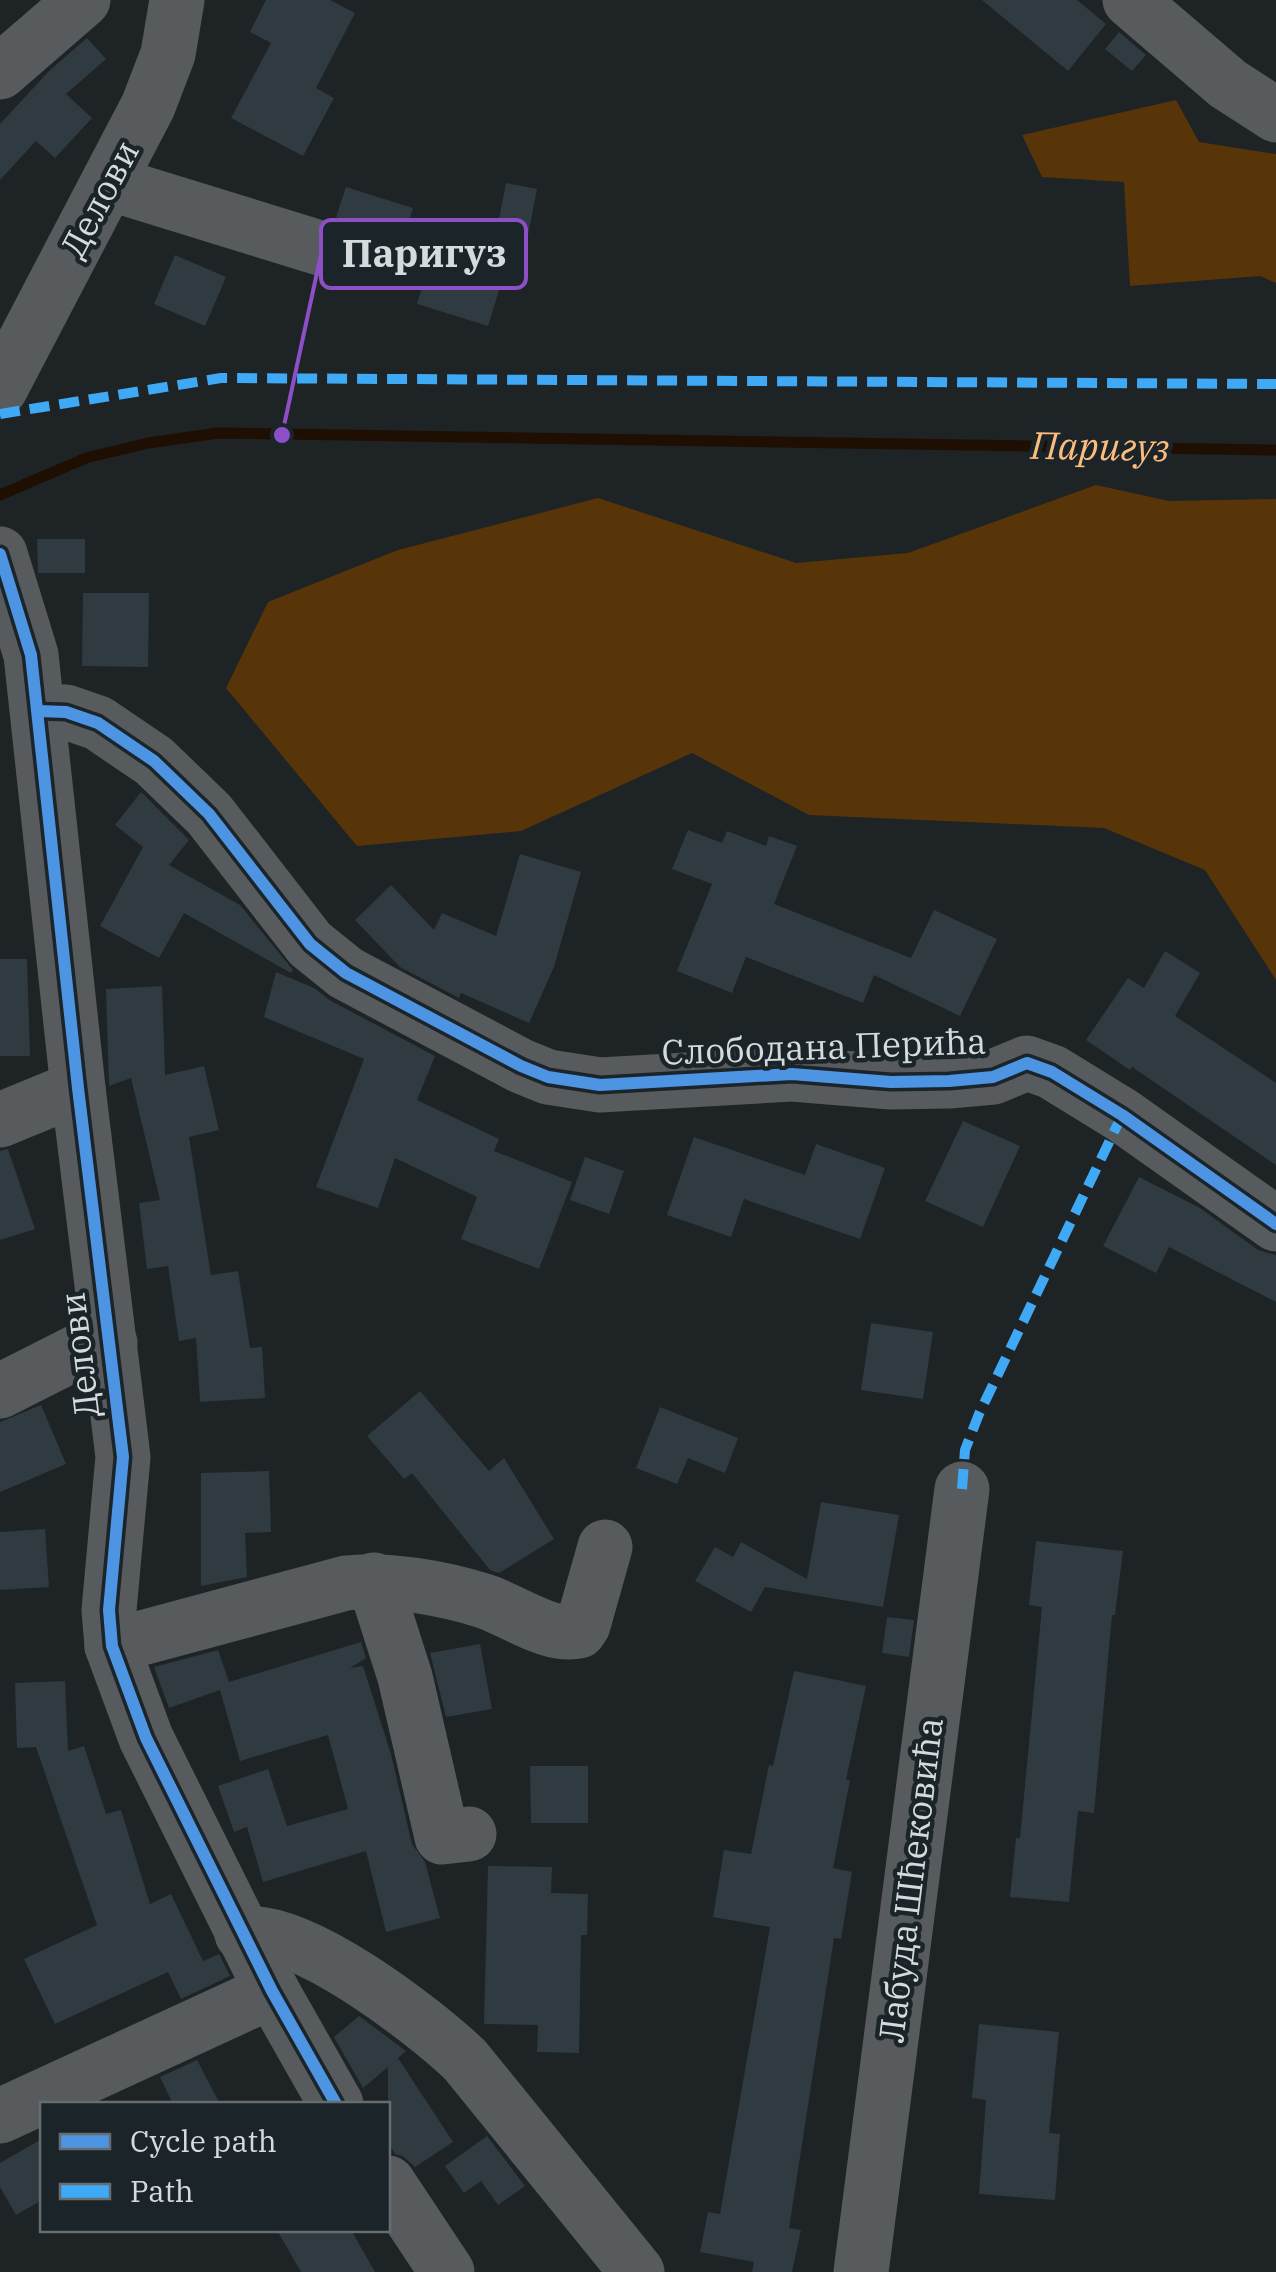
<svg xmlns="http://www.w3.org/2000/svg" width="1276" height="2272" font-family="'IBM Plex Serif',serif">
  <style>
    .green { fill: #573509 }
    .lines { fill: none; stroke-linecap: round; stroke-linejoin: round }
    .stream { stroke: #1f0f03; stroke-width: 11 }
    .building { fill: #2f3b40 }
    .minor { stroke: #575b5d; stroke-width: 55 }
    .quiet { stroke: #3fa9f5; stroke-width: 10; stroke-dasharray: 20 10; stroke-linecap: butt }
    .cycleway-casing { stroke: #1b2428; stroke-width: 19 }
    .cycleway { stroke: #4d94e3; stroke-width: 12 }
    .labels { text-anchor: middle; stroke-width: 9; stroke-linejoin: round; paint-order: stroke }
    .street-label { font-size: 35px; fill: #d5dbdd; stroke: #1b2428 }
    .water-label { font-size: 38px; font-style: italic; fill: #fcbc7c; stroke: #1b2428 }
    .leader { fill: none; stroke: #8d4fc5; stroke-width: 4 }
    .callout-dot { fill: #8d4fc5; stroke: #1b2428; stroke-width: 4 }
    .callout { fill: #1b2428; stroke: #8d4fc5; stroke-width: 4 }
    .callout-label { font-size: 38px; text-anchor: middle; font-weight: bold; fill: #d5dbdd }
  </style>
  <rect width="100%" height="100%" fill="#1e2325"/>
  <g class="green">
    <polygon points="1176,100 1199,142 1276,154 1276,283 1260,276 1130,286 1124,182 1042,177 1022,135"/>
    <polygon points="1096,485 1169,501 1276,499 1276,980 1205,870 1104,828 809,815 692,753 521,831 357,846 226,688 268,602 398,550 598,498 796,563 908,553"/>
  </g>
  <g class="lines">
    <polyline class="stream" points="0,495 86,458 148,443 218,433 1276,450"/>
  </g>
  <g class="building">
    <polygon points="266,0 330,0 355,13 316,88 334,98 303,156 231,118 271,43 250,32"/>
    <polygon points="982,0 1077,0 1106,24 1068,71"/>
    <polygon points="1119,32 1146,55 1132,71 1105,49"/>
    <polygon points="87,38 106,59 66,94 92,118 55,158 36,141 0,180 0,124 49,71"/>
    <polygon points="506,183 537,189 524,256 493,250"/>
    <polygon points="346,187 413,208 397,256 380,251 371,235 373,229 336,217"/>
    <polygon points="433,252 504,274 488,326 417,304"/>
    <polygon points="175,255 226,277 205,326 154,304"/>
    <polygon points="37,539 85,539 85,573 38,573"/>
    <polygon points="83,593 149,593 148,667 82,666"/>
    <polygon points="141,792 189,840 169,865 240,905 293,970 291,973 184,913 159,958 100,926 143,847 115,825"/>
    <polygon points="688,830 722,843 727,831 766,846 769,836 797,846 774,904 911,958 934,910 997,939 960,1016 874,975 863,1003 746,957 732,993 677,971 712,884 672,869"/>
    <polygon points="520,854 581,872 554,967 529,1023 461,993 459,998 400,967 355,920 391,885 434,930 442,913 496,936"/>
    <polygon points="1165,951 1200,973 1175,1016 1276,1083 1276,1165 1132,1067 1130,1070 1086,1040 1128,978 1144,988"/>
    <polygon points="0,959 27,959 30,1056 0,1056"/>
    <polygon points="276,972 314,988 331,1001 435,1056 417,1100 499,1139 494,1151 572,1182 539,1269 461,1239 477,1197 395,1158 378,1208 316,1187 364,1059 264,1017"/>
    <polygon points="162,986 165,1075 204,1066 219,1130 189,1137 211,1275 238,1271 250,1348 262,1347 265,1398 200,1402 196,1338 179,1341 168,1266 147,1269 139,1203 160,1200 131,1078 109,1086 106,989"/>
    <polygon points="963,1121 1020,1146 983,1227 925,1201"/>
    <polygon points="694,1137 805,1175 816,1144 885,1168 860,1239 744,1199 731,1237 667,1215"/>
    <polygon points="8,1149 35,1229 0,1240 0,1151"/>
    <polygon points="585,1157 624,1171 609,1214 570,1200"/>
    <polygon points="1139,1177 1200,1208 1258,1250 1276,1255 1276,1302 1169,1247 1156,1273 1103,1246"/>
    <polygon points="871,1323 933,1332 923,1399 861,1390"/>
    <polygon points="420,1391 489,1471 504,1458 554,1539 499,1573 490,1570 412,1473 404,1479 367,1436"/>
    <polygon points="41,1405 66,1464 0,1492 0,1422"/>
    <polygon points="660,1407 738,1438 725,1473 688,1458 677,1484 636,1468"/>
    <polygon points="269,1471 271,1532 245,1533 247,1577 201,1586 201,1473"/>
    <polygon points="821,1502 899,1515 883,1607 765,1587 751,1612 695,1581 715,1547 733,1557 741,1542 807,1579"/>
    <polygon points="45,1529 49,1587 0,1590 0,1532"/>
    <polygon points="1036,1541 1123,1551 1115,1615 1112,1615 1094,1813 1078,1811 1069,1902 1010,1897 1016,1838 1020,1838 1042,1607 1029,1605"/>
    <polygon points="887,1617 914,1620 909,1657 882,1653"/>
    <polygon points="361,1642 366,1658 350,1668 363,1666 391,1754 412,1844 425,1862 440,1918 386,1932 366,1851 263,1882 247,1827 234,1832 218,1786 268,1769 287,1826 348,1809 328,1735 240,1761 220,1690 169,1708 154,1667 218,1650 229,1682"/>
    <polygon points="480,1644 492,1709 446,1717 430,1653"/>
    <polygon points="794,1671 866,1686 846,1780 850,1780 833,1868 852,1872 841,1939 834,1938 789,2228 801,2230 792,2272 752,2272 754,2262 700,2252 708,2212 720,2214 770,1927 713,1917 724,1850 751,1854 769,1765 773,1766"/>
    <polygon points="65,1681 68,1751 84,1746 106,1814 121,1810 150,1904 171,1894 203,1961 219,1954 230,1976 181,1999 168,1972 55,2024 24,1959 97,1925 36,1747 17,1748 15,1683"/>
    <polygon points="530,1766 588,1766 588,1823 531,1823"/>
    <polygon points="488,1866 552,1867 551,1893 588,1894 587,1935 581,1935 579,2053 537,2052 538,2025 484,2024"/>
    <polygon points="359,2016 406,2051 398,2058 453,2142 415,2167 403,2156 395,2154 388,2142 388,2067 363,2088 334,2037"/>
    <polygon points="979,2024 1059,2032 1049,2133 1060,2134 1055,2200 979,2194 986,2100 972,2098"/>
    <polygon points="197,2060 220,2104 173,2104 160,2077"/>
    <polygon points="487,2136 525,2186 498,2205 481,2181 464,2193 445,2166"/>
    <polygon points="42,2139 42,2200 16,2215 0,2187 0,2163"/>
    <polygon points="277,2230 351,2230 375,2272 301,2272"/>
  </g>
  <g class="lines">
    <g class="minor">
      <polyline points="1130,0 1228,84 1276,115"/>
      <polyline points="0,72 83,0"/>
      <polyline points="109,183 349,257"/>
      <polyline points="0,389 148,106 168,54 177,0"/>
      <polyline points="0,554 31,655 78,1088 123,1457 109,1610 112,1646 146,1738 272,1991 336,2104"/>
      <polyline points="38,711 66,712 98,723 154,761 209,814 310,944 346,973 521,1066 548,1077 600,1085 792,1074 891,1082 949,1081 993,1077 1027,1063 1052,1072 1122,1115 1276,1224"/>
      <polyline points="0,1120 78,1088"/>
      <polyline points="0,1391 85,1348 110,1343"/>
      <polyline points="374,1580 405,1677 442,1837 469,1834"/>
      <path d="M 112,1646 L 346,1583 C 387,1578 443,1588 484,1601 C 512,1610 549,1638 579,1631 L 583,1625 L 605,1547"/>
      <path d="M 242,1934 C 299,1924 424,2021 465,2060 L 637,2272"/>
      <polyline points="0,2116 272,1991"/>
      <polyline points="388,2183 447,2272"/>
      <polyline points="861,2272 962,1489"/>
    </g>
    <g class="quiet">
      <polyline points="0,414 221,378 1276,384"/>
      <polyline points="962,1489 965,1450 979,1414 1122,1115"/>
    </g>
    <defs>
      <g id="cycleway">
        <polyline points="0,554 31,655 78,1088 123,1457 109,1610 112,1646 146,1738 272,1991 336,2104"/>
        <polyline points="38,711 66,712 98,723 154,761 209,814 310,944 346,973 521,1066 548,1077 600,1085 792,1074 891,1082 949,1081 993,1077 1027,1063 1052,1072 1122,1115 1276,1224"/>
      </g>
    </defs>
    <use href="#cycleway" class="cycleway-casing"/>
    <use href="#cycleway" class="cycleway"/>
  </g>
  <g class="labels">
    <g class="street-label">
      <text transform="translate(100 199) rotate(-62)" y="12">Делови</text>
      <text transform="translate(824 1047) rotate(-2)" y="12">Слободана Перића</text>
      <text transform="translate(80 1355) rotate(-97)" y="12">Делови</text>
      <text transform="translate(911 1880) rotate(-83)" y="12">Лабуда Шћековића</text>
    </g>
    <g class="water-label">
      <text transform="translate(1100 447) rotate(1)" y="13">Паригуз</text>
    </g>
  </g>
  <path class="leader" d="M282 435L321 254"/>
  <circle class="callout-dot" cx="282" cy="435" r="10"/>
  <rect class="callout" x="321" y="220" width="205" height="68" rx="10"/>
  <g class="callout-label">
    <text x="424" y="267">Паригуз</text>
  </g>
  <rect x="40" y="2102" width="350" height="130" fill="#1b2428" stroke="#656d70" stroke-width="2.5"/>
  <rect x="60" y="2134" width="50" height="15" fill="#4d94e3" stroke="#656d70" stroke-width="2.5"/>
  <text x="130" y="2152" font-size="30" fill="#d5dbdd">Cycle path</text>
  <rect x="60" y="2184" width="50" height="15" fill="#3fa9f5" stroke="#656d70" stroke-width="2.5"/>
  <text x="130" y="2202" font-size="30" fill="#d5dbdd">Path</text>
</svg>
